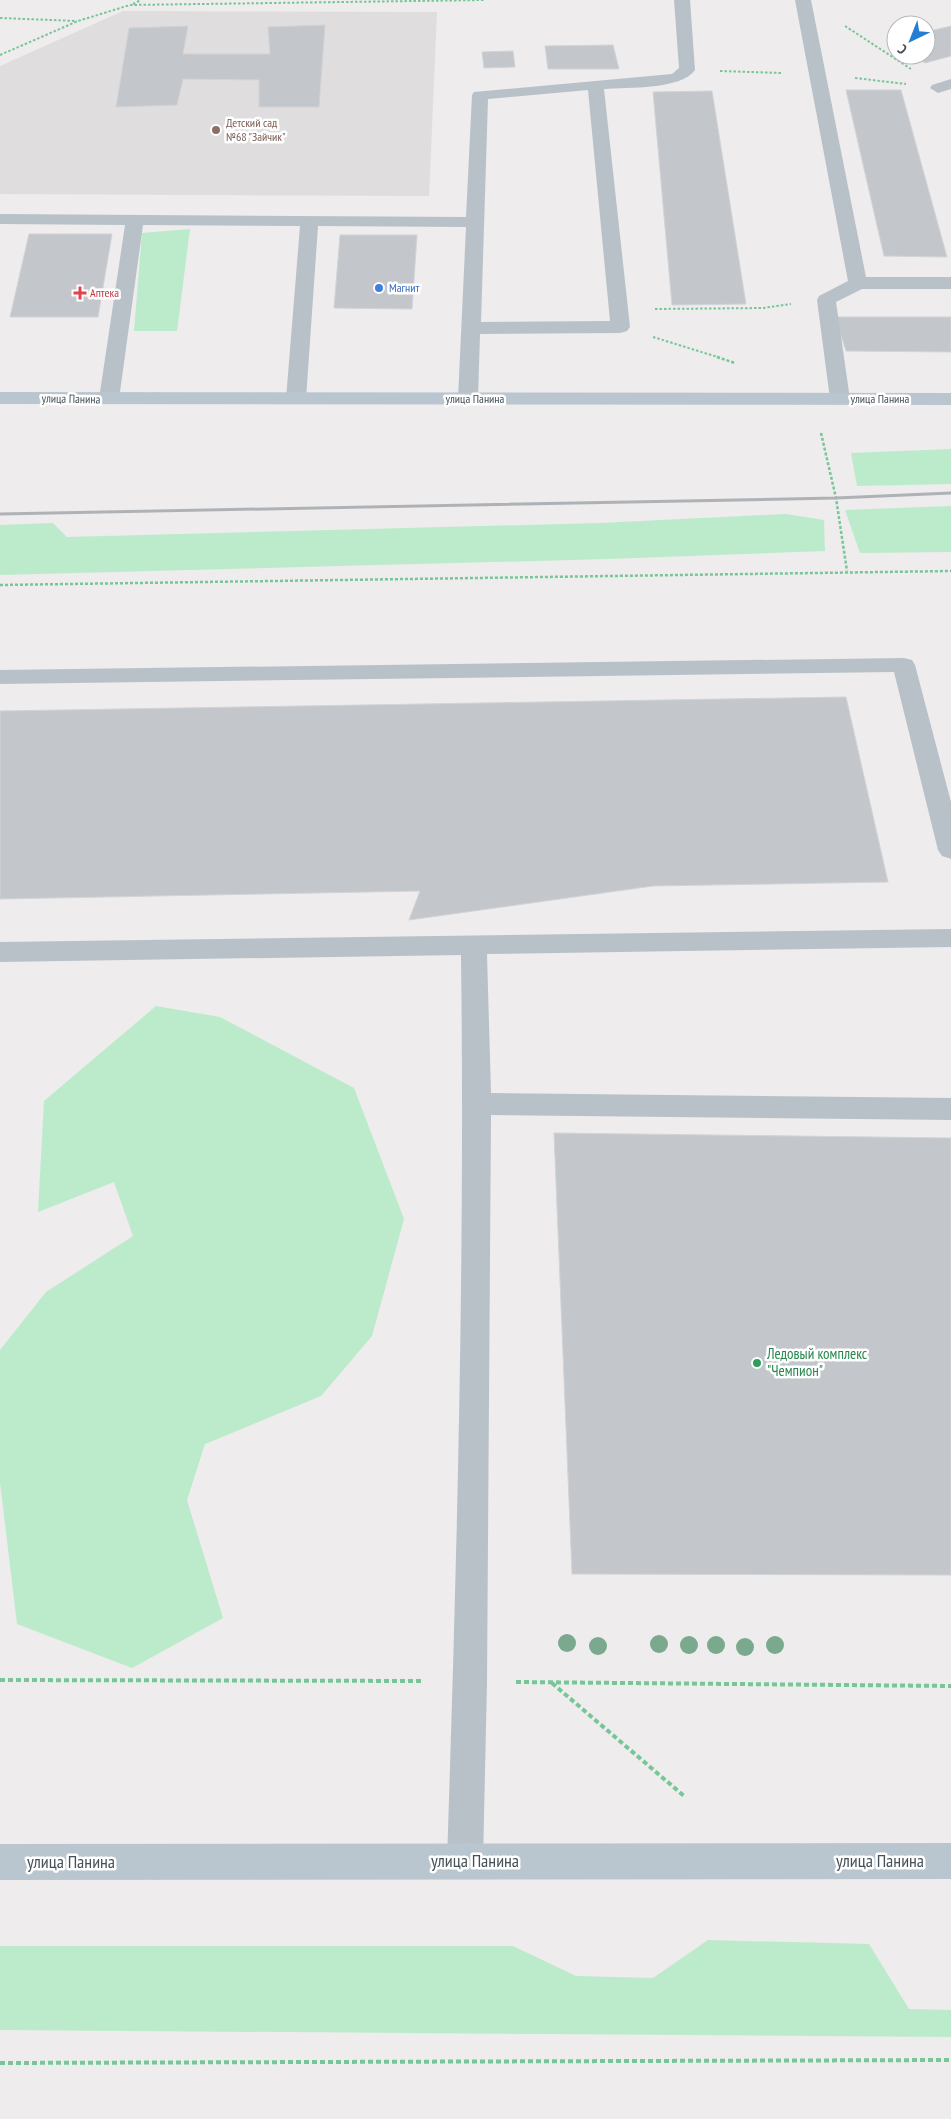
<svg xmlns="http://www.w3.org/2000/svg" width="951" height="2119" font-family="'PT Sans Narrow',sans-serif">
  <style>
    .education { fill: #dfdddd }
    .green { fill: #bbebca }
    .building { fill: #c3c7cb; stroke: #d0d3d7 }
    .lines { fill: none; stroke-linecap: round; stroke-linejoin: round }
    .path-far2 { stroke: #76c698; stroke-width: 2; stroke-dasharray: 2.5 2; stroke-linecap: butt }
    .path-far1 { stroke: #76c698; stroke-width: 2.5; stroke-dasharray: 3 2; stroke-linecap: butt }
    .path { stroke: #76c698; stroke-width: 4; stroke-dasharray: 5 3; stroke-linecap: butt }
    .lane { fill: #b8c1c8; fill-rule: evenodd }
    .secondary { fill: #bac6cf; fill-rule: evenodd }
    .rail { stroke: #aeb2b6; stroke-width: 3 }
    .tree { fill: #7aa98d }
    .education-dot { fill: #8d6e63; stroke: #fff; stroke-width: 2 }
    .shop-dot { fill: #3f7fe0; stroke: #fff; stroke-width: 2 }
    .health-dot { fill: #e0444e; stroke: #fff; stroke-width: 2 }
    .leisure-dot { fill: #2e9e5b; stroke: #fff; stroke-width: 2 }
    .labels { text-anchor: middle; stroke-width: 5; stroke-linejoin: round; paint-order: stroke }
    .far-education-label { font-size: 12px; fill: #785e54; stroke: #fff; text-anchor: start }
    .far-shop-label { font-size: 12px; fill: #366cbe; stroke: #fff; text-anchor: start }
    .far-health-label { font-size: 12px; fill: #be3a42; stroke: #fff; text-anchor: start }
    .far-street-label { font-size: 12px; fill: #455158; stroke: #fff }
    .leisure-label { font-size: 15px; fill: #27864d; stroke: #fff; text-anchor: start }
    .near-street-label { font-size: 18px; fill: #455158; stroke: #fff }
  </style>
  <rect width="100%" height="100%" fill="#eeecec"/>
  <polygon class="education" points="123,11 437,12 429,196 0,194 0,66"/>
  <g class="green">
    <polygon points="190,229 177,331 134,331 142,233"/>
    <polygon points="951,449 951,484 857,486 851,453"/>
    <polygon points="951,506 951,552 860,553 845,510"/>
    <polygon points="786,514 824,520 825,551 608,559 0,575 0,525 53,523 67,537 600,523"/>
    <polygon points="156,1006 220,1017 354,1088 404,1219 372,1336 321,1396 205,1444 187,1500 223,1618 132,1668 17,1624 0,1482 0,1350 46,1292 133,1236 114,1182 38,1212 44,1101"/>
    <polygon points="708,1940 869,1944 909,2009 951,2010 951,2037 0,2030 0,1946 513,1946 576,1976 653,1978"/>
  </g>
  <g class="building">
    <polygon points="325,25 319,107 259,107 259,80 183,79 177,105 116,107 129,28 188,26 183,54 270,54 268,27"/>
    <polygon points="951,26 951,56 925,63 914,55 926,55 926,32"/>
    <polygon points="613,45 619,69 548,69 545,46"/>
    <polygon points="513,51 515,67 484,68 482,52"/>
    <polygon points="846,90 901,90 947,257 884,256"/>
    <polygon points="712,91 746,304 672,305 653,92"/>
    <polygon points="29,234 112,234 98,317 10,317"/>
    <polygon points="340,235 417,235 412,309 334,308"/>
    <polygon points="835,317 951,317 951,352 846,351"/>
    <polygon points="846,697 888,882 653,886 409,920 420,891 0,899 0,711"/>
    <polygon points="554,1133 951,1138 951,1575 572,1574"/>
  </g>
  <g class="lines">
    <g class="path-far2">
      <polyline points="133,4 141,0"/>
      <polyline points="0,18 77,21"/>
      <polyline points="845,26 911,69"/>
      <polyline points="0,55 78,21 130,5 485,0"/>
      <polyline points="720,71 781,73"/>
      <polyline points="855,78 906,84"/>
      <polyline points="655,309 763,308 791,304"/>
      <polyline points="653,337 721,358"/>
    </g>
    <g class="path-far1">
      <polyline points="717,357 735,363"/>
      <polyline points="821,433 836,498 847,571"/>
      <polyline points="0,585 951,571"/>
    </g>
    <g class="path">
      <polyline points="0,1680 424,1681"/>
      <polyline points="516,1682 951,1686"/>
      <polyline points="552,1683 684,1796"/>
      <polyline points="0,2063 951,2060"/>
    </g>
    <g class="lane">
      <path d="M 674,0 L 690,0 L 695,70 C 681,90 628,87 604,89 L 630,327 L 627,331 L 620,333 L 480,334 L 478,399 L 475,403 L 461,403 L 458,399 L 466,227 L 318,226 L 306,399 L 303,403 L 289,403 L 286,399 L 300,226 L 143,225 L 119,399 L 116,403 L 102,403 L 99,399 L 125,225 L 0,224 L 0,214 L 466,217 L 472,95 L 474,92 L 672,74 L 679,68 ZM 588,90 L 610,321 L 481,322 L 488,99 Z"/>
      <polygon points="795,0 811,0 866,277 951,277 951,289 862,289 836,302 850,399 847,403 833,403 830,399 817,300 819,296 848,281"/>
      <polygon points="951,79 951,89 938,93 930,88 932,85"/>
      <polygon points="904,658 912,660 915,665 951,802 951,859 942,856 938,850 894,672 0,684 0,670"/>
      <path d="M 951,929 L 951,947 L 487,954 L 491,1093 L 951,1098 L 951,1120 L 491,1115 L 487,1681 L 483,1861 L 478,1874 L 465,1879 L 452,1874 L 447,1861 C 457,1559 465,1257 461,955 L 0,962 L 0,942 Z"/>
    </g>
    <g class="secondary">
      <polygon points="0,392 951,393 951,405 0,404"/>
      <polygon points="951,1843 951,1879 0,1880 0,1844"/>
    </g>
    <polyline class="rail" points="0,514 836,498 951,493"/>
  </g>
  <g class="tree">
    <circle cx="567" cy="1643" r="9"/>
    <circle cx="659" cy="1644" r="9"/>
    <circle cx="689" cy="1645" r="9"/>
    <circle cx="716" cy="1645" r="9"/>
    <circle cx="775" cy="1645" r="9"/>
    <circle cx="598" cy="1646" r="9"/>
    <circle cx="745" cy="1647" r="9"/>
  </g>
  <circle class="education-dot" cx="216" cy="130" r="5"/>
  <circle class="shop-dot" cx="379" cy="288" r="5"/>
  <path class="health-dot" d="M77.5 285.5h5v5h5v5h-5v5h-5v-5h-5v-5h5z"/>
  <circle class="leisure-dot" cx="757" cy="1363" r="5"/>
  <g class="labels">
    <g class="far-education-label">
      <text x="226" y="127">Детский сад<tspan x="226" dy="14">№68 "Зайчик"</tspan></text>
    </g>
    <g class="far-shop-label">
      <text x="389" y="292">Магнит</text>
    </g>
    <g class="far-health-label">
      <text x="90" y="297">Аптека</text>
    </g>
    <g class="far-street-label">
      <text transform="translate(71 399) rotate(1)" y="4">улица Панина</text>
      <text x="475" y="403">улица Панина</text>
      <text x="880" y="403">улица Панина</text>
    </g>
    <g class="leisure-label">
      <text x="767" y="1359">Ледовый комплекс<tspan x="767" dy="17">"Чемпион"</tspan></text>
    </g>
    <g class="near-street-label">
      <text x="475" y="1867">улица Панина</text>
      <text x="880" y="1867">улица Панина</text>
      <text x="71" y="1868">улица Панина</text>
    </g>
  </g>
  <g transform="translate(911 40) rotate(223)"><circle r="24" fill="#ffffff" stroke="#b5b9bc"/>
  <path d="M0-4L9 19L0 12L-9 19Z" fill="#237dd1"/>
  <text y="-8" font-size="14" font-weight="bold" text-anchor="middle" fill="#455158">С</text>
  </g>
</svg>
